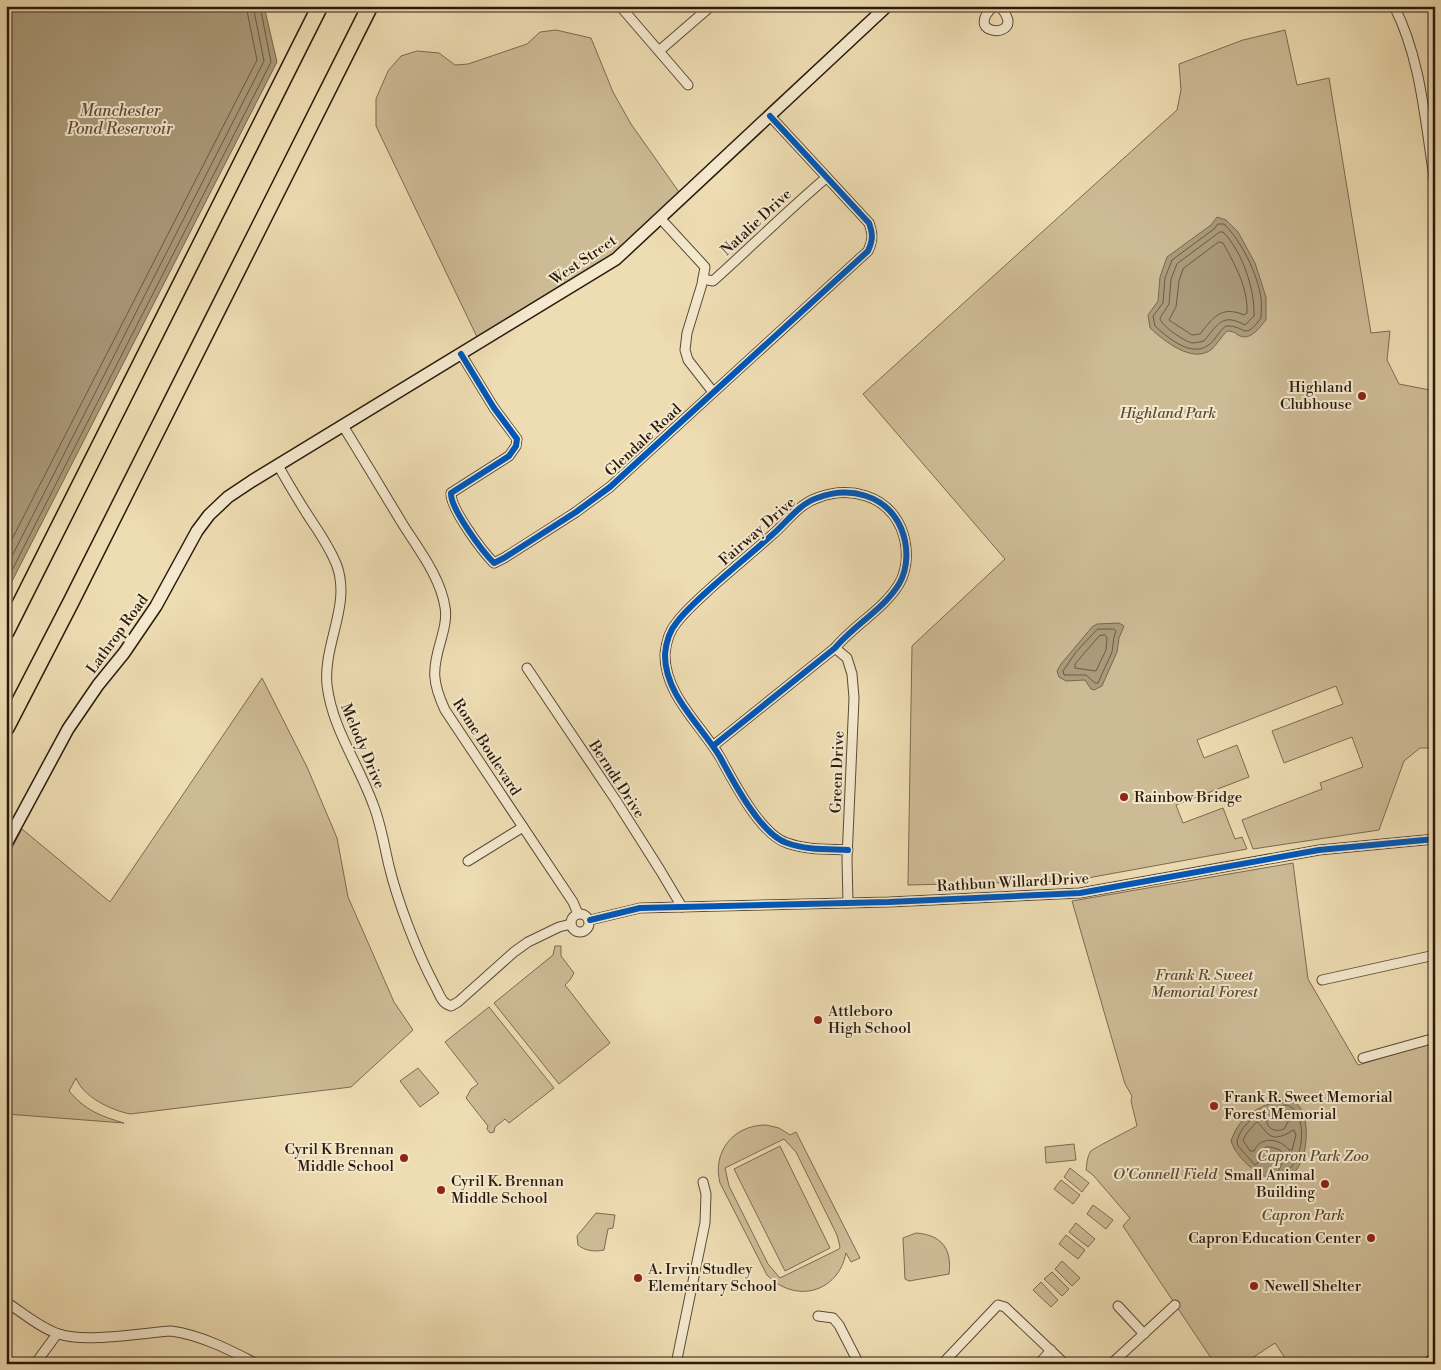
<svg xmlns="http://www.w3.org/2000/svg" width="1441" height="1370" font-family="'Libre Bodoni',serif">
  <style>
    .green { fill: #cdbb96; stroke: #7c6a51; fill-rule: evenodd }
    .water { fill: #ab9a7a; stroke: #77674e }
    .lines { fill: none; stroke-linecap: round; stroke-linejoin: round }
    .shore { stroke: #6a5a43; stroke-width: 1 }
    .street-casing { stroke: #5b4a36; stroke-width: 11 }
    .secondary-casing { stroke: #2a1a0c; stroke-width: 14 }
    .highway-casing { stroke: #2a1a0c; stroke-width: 18 }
    .street { stroke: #f4e8cd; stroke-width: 9 }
    .secondary { stroke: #f4e8cd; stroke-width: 11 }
    .highway { stroke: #eedcb2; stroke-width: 15 }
    .cycleway-casing { stroke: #f4e8cd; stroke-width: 9 }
    .cycleway { stroke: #0057b8; stroke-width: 6 }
    .poi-dot { fill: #8f2418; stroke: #f4e8cd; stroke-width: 2 }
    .labels { text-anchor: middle; stroke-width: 4; stroke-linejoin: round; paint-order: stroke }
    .street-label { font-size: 15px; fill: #2a1a0c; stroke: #f4e8cd }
    .poi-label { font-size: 15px; fill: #2a1a0c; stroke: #f4e8cd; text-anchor: start }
    .park-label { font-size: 15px; font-style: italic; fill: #5b4a35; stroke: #f4e8cd }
    .water-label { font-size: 16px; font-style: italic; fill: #5e4d38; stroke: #f4e8cd }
  </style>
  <rect width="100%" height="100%" fill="#eedcb2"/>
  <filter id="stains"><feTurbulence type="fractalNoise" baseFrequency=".004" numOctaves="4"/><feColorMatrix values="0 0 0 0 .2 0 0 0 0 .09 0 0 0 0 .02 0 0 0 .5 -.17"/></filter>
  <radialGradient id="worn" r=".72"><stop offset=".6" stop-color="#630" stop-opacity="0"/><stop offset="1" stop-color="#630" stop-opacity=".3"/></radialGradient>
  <g class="green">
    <polygon points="556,30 591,38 613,92 631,124 679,192 619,250 477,337 376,126 376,99 388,71 401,56 417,51 439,53 455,65 468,64 527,44 540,32"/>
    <polygon points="1285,30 1297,85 1329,78 1371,333 1390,331 1387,360 1399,384 1435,391 1435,748 1420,748 1404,761 1379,830 1253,849 1242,820 1322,789 1320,783 1363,767 1352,737 1284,763 1272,731 1343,704 1336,686 1197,740 1204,758 1237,745 1249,777 1176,805 1183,823 1223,808 1235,839 1242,837 1247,849 1071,881 908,885 912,646 1005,559 863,394 1177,110 1181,90 1179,64 1243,40"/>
    <path d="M 262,678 L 307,767 L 337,838 L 348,897 L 394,1002 L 413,1030 L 351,1087 L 130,1114 C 111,1110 83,1097 76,1078 L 69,1091 C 85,1110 100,1116 124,1123 L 6,1114 L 6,859 L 22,829 L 110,902 Z"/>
    <path d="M 1293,863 L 1308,979 L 1358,1065 L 1435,1042 L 1435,1352 L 1416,1364 L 1289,1364 L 1275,1343 L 1243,1364 L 1215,1364 L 1123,1226 L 1130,1218 L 1093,1175 L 1086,1170 C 1087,1164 1087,1156 1091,1151 C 1094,1148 1130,1130 1137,1126 L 1131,1101 L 1132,1096 L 1125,1084 L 1072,901 Z"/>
    <polygon points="555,946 561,946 561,956 574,973 570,980 565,985 610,1043 559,1084 494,1003 553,955"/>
    <polygon points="489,1007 554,1088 509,1123 505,1119 495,1127 494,1132 490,1133 487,1129 488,1126 466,1098 471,1089 478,1084 445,1042"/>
    <polygon points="418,1068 439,1093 420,1107 400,1081"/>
    <path d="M 766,1125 L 779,1128 L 790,1135 L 796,1132 L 860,1258 L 851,1262 L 846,1253 C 838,1293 795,1304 767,1275 L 720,1183 C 712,1152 733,1125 766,1125 ZM 784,1139 L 796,1152 L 837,1235 L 840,1247 L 839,1249 L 780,1278 L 768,1264 L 729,1186 L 725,1168 Z"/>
    <polygon points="1074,1144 1076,1160 1046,1163 1045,1147"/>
    <polygon points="780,1146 830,1248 785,1271 734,1169"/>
    <polygon points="1070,1168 1089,1183 1082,1192 1064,1177"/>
    <polygon points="1061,1180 1080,1195 1073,1204 1054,1189"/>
    <polygon points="1093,1205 1113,1220 1106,1229 1087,1214"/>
    <path d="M 596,1213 L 615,1215 L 613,1228 L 608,1229 L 604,1250 C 595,1252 585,1251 578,1245 L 577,1236 Z"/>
    <polygon points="1076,1223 1095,1239 1088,1247 1069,1232"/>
    <path d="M 916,1233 C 943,1235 952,1250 949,1274 L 909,1281 L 905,1279 L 903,1238 Z"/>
    <polygon points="1066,1235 1085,1250 1078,1259 1059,1244"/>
    <polygon points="1062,1261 1080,1278 1072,1286 1055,1269"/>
    <polygon points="1052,1272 1069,1289 1062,1296 1044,1279"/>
    <polygon points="1041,1282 1058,1300 1051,1307 1033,1290"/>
  </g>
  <g class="water">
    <polygon points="6,6 264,6 277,62 6,593"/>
    <path d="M 1217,217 L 1226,220 L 1238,232 L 1255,263 L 1266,297 L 1266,320 C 1259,328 1250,342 1238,335 C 1234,332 1232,331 1227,331 C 1222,336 1217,344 1212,349 C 1193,365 1163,340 1150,328 L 1148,315 L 1158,301 L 1160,277 L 1167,257 L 1211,225 Z"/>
    <polygon points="1119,623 1124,626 1119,638 1117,652 1105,679 1102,686 1094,690 1091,689 1085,680 1066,681 1059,677 1057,671 1061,664 1092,627 1097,624"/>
    <path d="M 1282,1099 C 1288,1100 1292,1100 1297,1104 C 1313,1118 1308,1174 1284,1178 C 1281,1179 1276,1178 1273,1178 C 1266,1177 1260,1175 1255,1171 C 1245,1163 1235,1153 1231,1141 C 1240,1114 1258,1108 1282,1099 Z"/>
  </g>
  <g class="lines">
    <g class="shore">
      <path d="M 1218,224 L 1224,224 C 1242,242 1257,273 1261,298 C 1262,304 1261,311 1261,318 C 1243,342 1246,325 1226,326 C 1218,331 1215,342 1207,346 C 1190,357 1167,337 1155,326 L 1153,316 L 1163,303 L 1165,278 L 1172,260 L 1214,229 Z"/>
      <path d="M 1220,232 L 1223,232 C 1242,251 1255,289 1254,316 L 1245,325 C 1222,313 1219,323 1204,341 C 1200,342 1196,343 1192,343 C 1184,341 1161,326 1160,318 L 1169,304 L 1171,279 L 1177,264 Z"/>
      <path d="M 1219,242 L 1223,243 C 1235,265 1248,287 1247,313 L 1244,315 C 1221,305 1213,318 1200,334 L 1192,335 L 1169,320 L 1176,307 L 1179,281 L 1183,269 Z"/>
      <polyline points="6,551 257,60 246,6"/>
      <polyline points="6,568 264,61 253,6"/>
      <polyline points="6,582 271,62 260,6"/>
      <polygon points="1098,629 1114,629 1116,631 1114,637 1112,652 1098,683 1095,683 1086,675 1064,675 1063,671 1076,652"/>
      <polygon points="1105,635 1107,638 1106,650 1096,671 1075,668 1075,664 1099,636"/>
      <path d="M 1284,1105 C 1311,1105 1305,1172 1280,1173 L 1278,1171 C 1282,1165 1285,1156 1280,1150 C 1264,1144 1261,1146 1258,1163 L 1255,1165 L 1238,1146 L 1237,1141 C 1241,1127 1250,1119 1263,1112 L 1266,1113 C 1265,1125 1271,1134 1284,1129 L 1289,1120 L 1288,1113 L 1283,1108 Z"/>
      <path d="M 1257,1122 C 1266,1129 1268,1142 1284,1135 C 1288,1134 1290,1131 1294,1130 L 1296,1135 L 1292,1150 L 1289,1150 C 1280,1138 1260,1136 1254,1151 L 1250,1151 L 1243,1140 L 1247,1133 Z"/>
    </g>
    <defs>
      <g id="street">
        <polyline points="620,6 688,85"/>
        <path d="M 994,6 C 965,32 1009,38 1008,21 C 1007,15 1003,10 1000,6"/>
        <path d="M 1394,6 C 1422,61 1425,124 1435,183"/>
        <polyline points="659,51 711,6"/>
        <polyline points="660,218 705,267 702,284 687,333 685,350 688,360 713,392"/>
        <path d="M 703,279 L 713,281 C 751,247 787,211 826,178"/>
        <path d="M 461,354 L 494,408 L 517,439 L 516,446 L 509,456 L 451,493 C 450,508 482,551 494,563 L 504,558 L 576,512 L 610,487 L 868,251 C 873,240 873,234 869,223 L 770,116"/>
        <path d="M 343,426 C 363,458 382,490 402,523 C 418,549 440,576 445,607 C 447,618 444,629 441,640 C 432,670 432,682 445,710 L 573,902 L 578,914"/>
        <path d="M 278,465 C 287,482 297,498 307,514 C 318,531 330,547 337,566 C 351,606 323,644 327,685 C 332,728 358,763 373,804 C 381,824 384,845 389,866 C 398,903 417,952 435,986 C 438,991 440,998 444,1002 C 446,1004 448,1005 451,1006 L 458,1002 L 514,952 L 528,942 L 559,927 L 571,924"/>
        <polyline points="835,648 847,658 852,674 854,698 847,859 848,903"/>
        <polyline points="527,668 615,799 660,870 682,907"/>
        <path d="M 713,746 L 835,648 C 854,625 884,609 899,584 C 909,567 908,545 901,528 C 886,494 849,486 817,498 C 799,504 787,522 773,534 C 753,552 732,569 712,587 C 700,598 687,609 677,622 C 670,630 666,643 665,654 C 664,694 701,725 720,757 C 733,781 761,835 787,843 C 806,850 827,849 848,850"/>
        <polyline points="468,861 523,827"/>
        <circle cx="580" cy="923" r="9"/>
        <polyline points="590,920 640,908 889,902 1080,893 1319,850 1435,839"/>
        <polyline points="1322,980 1435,955"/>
        <polyline points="1363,1058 1435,1038"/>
        <path d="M 6,1302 C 22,1312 40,1328 59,1334 C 85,1343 142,1333 171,1331 C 201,1335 230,1350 257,1364"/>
        <polyline points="1118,1306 1144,1334"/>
        <polyline points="818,1316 833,1318 839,1325 859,1364"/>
        <polyline points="35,1364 57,1334"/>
        <polyline points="676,1364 705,1223 706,1194 703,1182"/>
        <polyline points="942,1364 998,1305 1005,1307 1065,1364"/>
        <polyline points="1039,1364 1051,1350"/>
        <polyline points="1111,1364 1175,1305"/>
      </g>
      <polyline id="secondary" points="6,844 68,729 98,685 124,653 156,606 197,531 209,515 228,497 252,481 616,259 887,6"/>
      <g id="highway">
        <polyline points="6,632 320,6"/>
        <polyline points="6,728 71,602 370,6"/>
        <polyline points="1432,1364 1435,1362"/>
      </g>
    </defs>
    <use href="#street" class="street-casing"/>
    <use href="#secondary" class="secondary-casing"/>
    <use href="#highway" class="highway-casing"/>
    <use href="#street" class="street"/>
    <use href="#secondary" class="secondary"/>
    <use href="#highway" class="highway"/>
    <defs>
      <g id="cycleway">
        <path d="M 461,354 L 494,408 L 517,439 L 516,446 L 509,456 L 451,493 C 450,508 482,551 494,563 L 504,558 L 576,512 L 610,487 L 868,251 C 873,240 873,234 869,223 L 770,116"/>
        <path d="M 713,746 L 835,648 C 854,625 884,609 899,584 C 909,567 908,545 901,528 C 886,494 849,486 817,498 C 799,504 787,522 773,534 C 753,552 732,569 712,587 C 700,598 687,609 677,622 C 670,630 666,643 665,654 C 664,694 701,725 720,757 C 733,781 761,835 787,843 C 806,850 827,849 848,850"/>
        <polyline points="590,920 640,908 889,902 1080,893 1319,850 1435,839"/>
      </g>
    </defs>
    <use href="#cycleway" class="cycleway-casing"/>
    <use href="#cycleway" class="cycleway"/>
  </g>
  <g class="poi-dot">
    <circle cx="1362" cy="396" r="5"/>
    <circle cx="1124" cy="797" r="5"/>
    <circle cx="818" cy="1020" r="5"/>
    <circle cx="1214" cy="1106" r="5"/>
    <circle cx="404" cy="1158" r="5"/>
    <circle cx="1325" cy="1184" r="5"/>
    <circle cx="441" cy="1190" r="5"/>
    <circle cx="1371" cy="1238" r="5"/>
    <circle cx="638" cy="1278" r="5"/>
    <circle cx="1254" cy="1286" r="5"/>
  </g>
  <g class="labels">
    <g class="street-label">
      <text transform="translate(756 222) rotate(-43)" y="5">Natalie Drive</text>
      <text transform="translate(583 260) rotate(-34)" y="5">West Street</text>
      <text transform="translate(643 440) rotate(-43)" y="5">Glendale Road</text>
      <text transform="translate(757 531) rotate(-41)" y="5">Fairway Drive</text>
      <text transform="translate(117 634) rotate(-54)" y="5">Lathrop Road</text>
      <text transform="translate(363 746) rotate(67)" y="5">Melody Drive</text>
      <text transform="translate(487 747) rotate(57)" y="5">Rome Boulevard</text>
      <text transform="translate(837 772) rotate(-88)" y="5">Green Drive</text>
      <text transform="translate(617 779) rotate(57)" y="5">Berndt Drive</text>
      <text transform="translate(1013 882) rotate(-3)" y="5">Rathbun Willard Drive</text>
    </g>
    <g class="poi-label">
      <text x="1352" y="392" text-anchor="end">Highland<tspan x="1352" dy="17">Clubhouse</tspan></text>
      <text x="1134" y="802">Rainbow Bridge</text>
      <text x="828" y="1016">Attleboro<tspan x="828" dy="17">High School</tspan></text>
      <text x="1224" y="1102">Frank R. Sweet Memorial<tspan x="1224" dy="17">Forest Memorial</tspan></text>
      <text x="394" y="1154" text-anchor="end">Cyril K Brennan<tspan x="394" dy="17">Middle School</tspan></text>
      <text x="1315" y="1180" text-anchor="end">Small Animal<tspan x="1315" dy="17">Building</tspan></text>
      <text x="451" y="1186">Cyril K. Brennan<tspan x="451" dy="17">Middle School</tspan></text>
      <text x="1361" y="1243" text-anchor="end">Capron Education Center</text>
      <text x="648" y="1274">A. Irvin Studley<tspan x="648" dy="17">Elementary School</tspan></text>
      <text x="1264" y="1291">Newell Shelter</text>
    </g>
    <g class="park-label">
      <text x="1168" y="418">Highland Park</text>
      <text x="1204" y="980">Frank R. Sweet<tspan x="1204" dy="17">Memorial Forest</tspan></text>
      <text x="1313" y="1161">Capron Park Zoo</text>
      <text x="1165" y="1179">O'Connell Field</text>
      <text x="1303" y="1220">Capron Park</text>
    </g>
    <g class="water-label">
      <text x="120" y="116">Manchester<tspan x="120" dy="18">Pond Reservoir</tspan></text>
    </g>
  </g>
  <rect width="1441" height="1370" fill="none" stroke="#eedcb2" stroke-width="25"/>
  <rect x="8" y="8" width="1426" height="1355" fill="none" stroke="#2a1a0c" stroke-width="2.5"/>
  <rect x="12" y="12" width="1416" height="1345" fill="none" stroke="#2a1a0c"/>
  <rect width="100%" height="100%" filter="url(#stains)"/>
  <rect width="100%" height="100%" fill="url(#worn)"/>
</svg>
